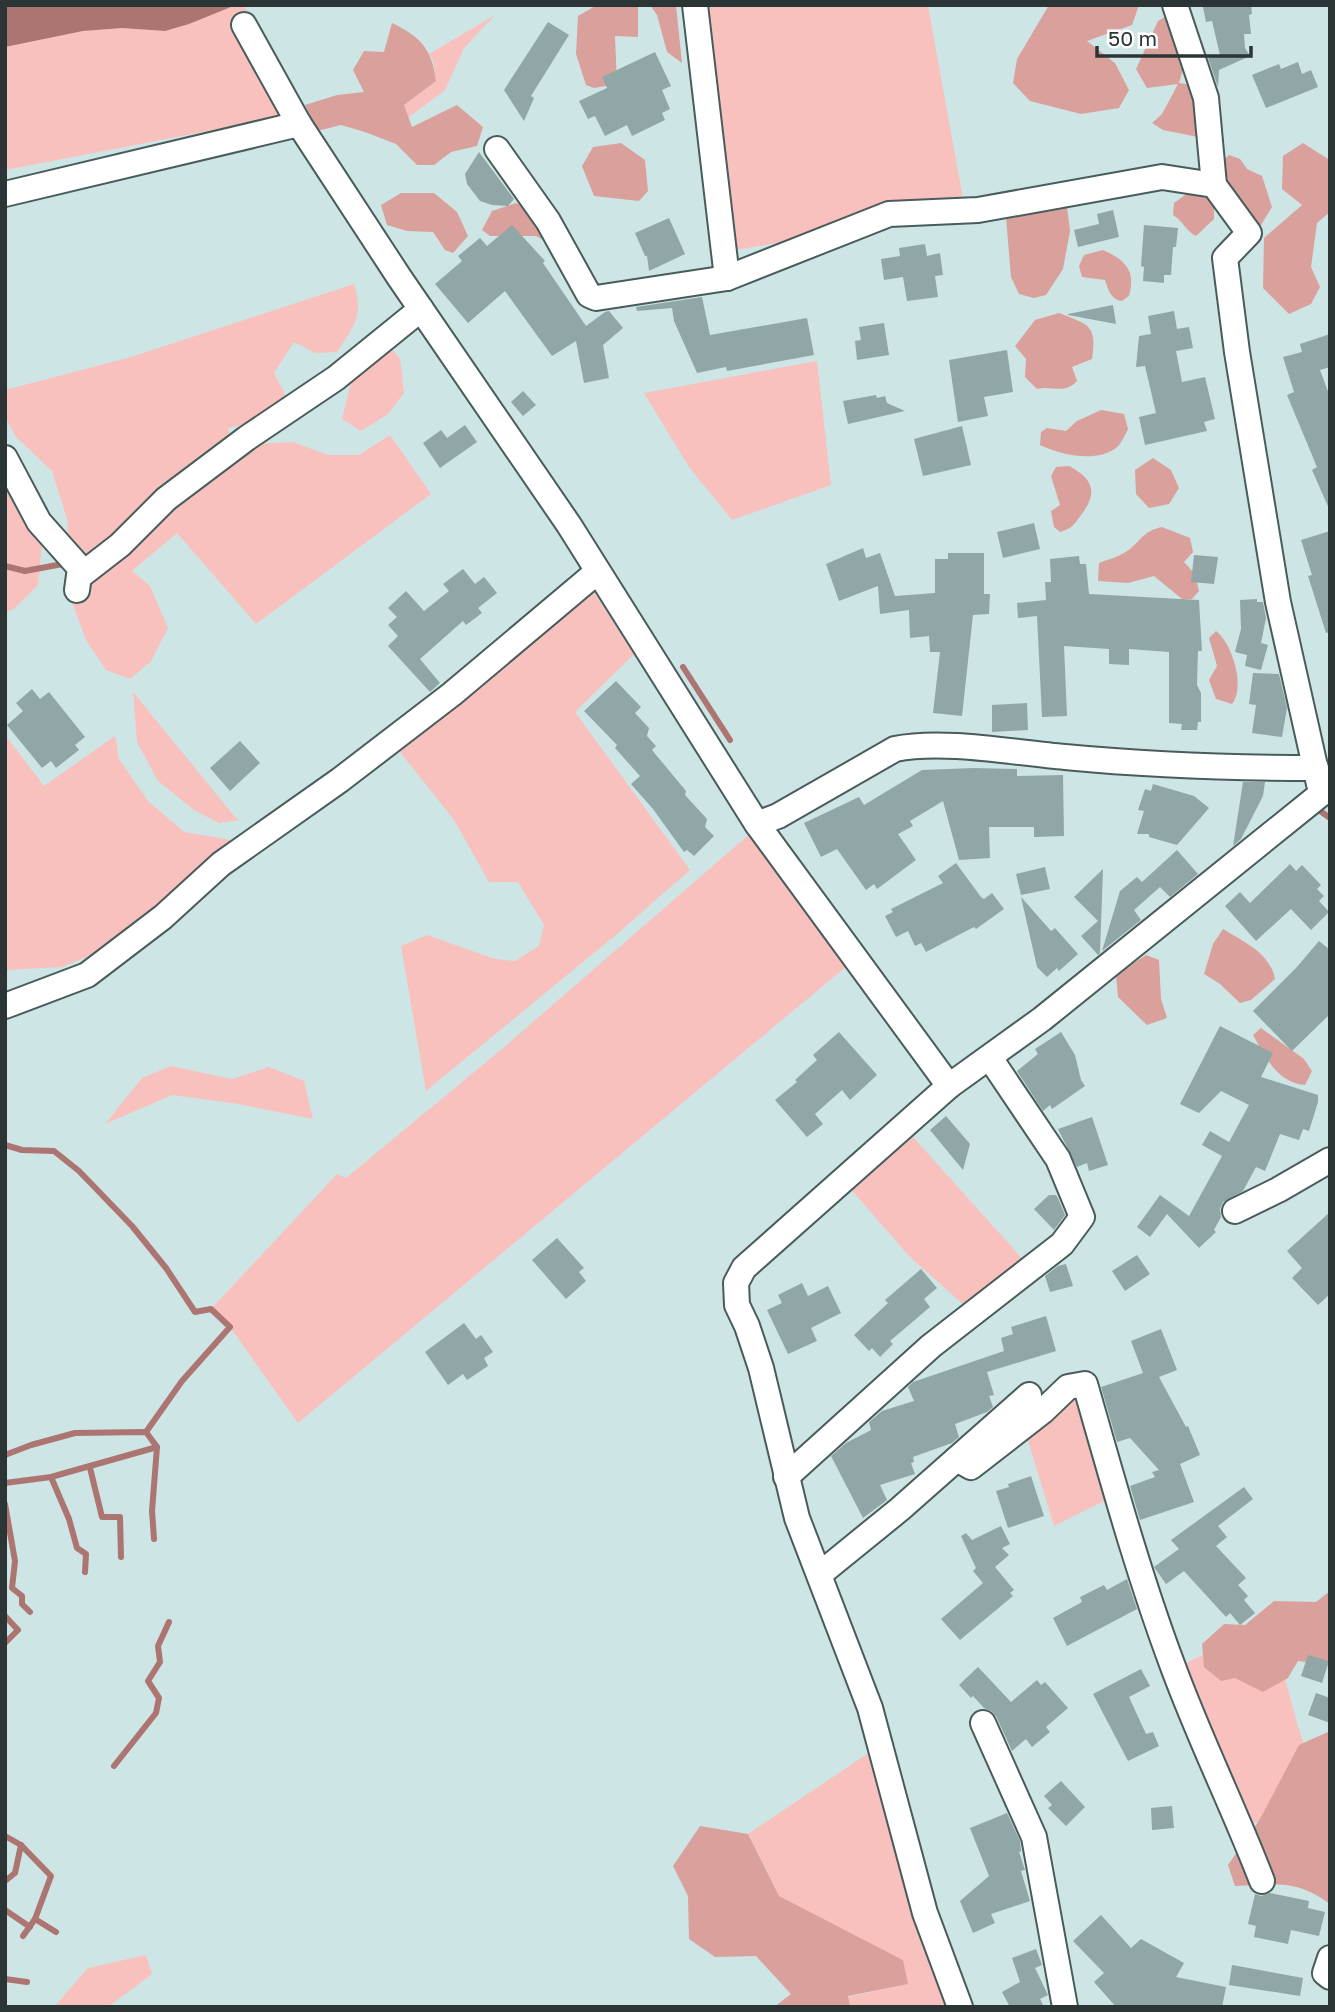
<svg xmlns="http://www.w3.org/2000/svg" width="1335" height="2012" font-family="'Golos Text',sans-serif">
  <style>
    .green { fill: #f9c1bd }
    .forest { fill: #daa09c }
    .water { fill: #ac7571 }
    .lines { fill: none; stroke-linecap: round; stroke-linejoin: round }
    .stream { stroke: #ac7571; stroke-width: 6 }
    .building { fill: #90a6a7 }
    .street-casing { stroke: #485c5c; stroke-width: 28 }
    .street { stroke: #fff; stroke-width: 24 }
  </style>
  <rect width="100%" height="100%" fill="#cee5e6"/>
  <g class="green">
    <polygon points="236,5 244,5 306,112 5,170 5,47 83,31 122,28 165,31 189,24"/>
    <polygon points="702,5 928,5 963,199 803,239 735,250"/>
    <polygon points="495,15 464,48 445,90 408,118 404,105 436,81 433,60 429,54"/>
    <path d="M 354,284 C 364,315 354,326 337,352 L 315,353 L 294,342 L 274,373 L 290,404 L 266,421 L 228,428 L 232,445 L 293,442 L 328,455 L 359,455 L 390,435 L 431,494 L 256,624 L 177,533 L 132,571 L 150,586 L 168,628 L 151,661 L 130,679 L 106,670 L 86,640 L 69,594 L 66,552 L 68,522 L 52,471 L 16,437 L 5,417 L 5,390 L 131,357 Z"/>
    <polygon points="359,341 390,346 400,359 404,393 388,414 361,431 342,419 351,382 350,361"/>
    <polygon points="817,361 831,485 732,520 689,467 644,393"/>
    <polygon points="5,474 42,544 38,585 14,609 5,612"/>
    <polygon points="581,587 594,592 634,654 575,712 690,870 617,934 426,1091 401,946 427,935 495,959 515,961 539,946 544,925 518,882 489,882 454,820 400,752 381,733 524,625"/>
    <polygon points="133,692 235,817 239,820 219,823 194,810 158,781 137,742"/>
    <polygon points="5,735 44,786 115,736 119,759 148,801 184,832 231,840 193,879 114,946 62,967 5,970"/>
    <polygon points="753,831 847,966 298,1423 230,1327 211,1309 337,1174 346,1178 503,1048"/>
    <polygon points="171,1066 232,1079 269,1067 304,1081 313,1119 238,1104 172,1095 105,1124 142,1078"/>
    <polygon points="913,1137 1028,1265 966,1307 909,1256 848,1186"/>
    <polygon points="1079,1389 1108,1499 1054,1526 1026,1434"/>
    <polygon points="1270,1623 1297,1723 1320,1794 1248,1826 1184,1664"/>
    <polygon points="873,1750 949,2007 850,2007 847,1997 907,1984 903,1960 779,1896 748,1834"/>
    <polygon points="146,1955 152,1974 108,2007 54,2007 88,1968"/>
  </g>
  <g class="forest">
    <polygon points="597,5 638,7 638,37 615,36 617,84 594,88 586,85 576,54 578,16"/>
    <polygon points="650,5 676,5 682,63 667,52 657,15"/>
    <polygon points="1049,5 1139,5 1132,25 1087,41 1115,63 1129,90 1119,108 1081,114 1030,101 1013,83 1017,59"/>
    <polygon points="1168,15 1185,63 1179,83 1192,85 1198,137 1163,130 1152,123 1162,114 1178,84 1147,88 1136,69 1158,21"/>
    <path d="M 392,23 C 421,37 432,49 436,81 L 404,105 L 412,127 L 457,105 L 483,127 L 477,146 L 451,152 L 434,165 L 417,165 L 396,144 L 365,132 L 341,125 L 317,131 L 305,105 L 337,95 L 364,92 L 353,70 L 364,51 L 384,52 Z"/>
    <polygon points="621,143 645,160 648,191 639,201 594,196 582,166 593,147"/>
    <polygon points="1303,143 1328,159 1330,159 1330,212 1317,223 1311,267 1320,287 1311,304 1289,314 1263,288 1264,238 1302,205 1282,189 1283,156"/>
    <polygon points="1229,155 1240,159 1247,169 1262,176 1272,207 1251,241 1221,162"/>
    <path d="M 1191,191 L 1204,193 L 1214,206 L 1214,219 L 1196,236 C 1186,231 1183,221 1173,215 L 1174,203 Z"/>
    <polygon points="401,193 434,193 457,212 468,236 453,253 445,250 433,232 407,231 387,225 381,205"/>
    <polygon points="1053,199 1067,207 1070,231 1063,269 1046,295 1034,298 1019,294 1011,277 1006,217"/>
    <polygon points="516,203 527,206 545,233 541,239 536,236 490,236 482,230 492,211"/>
    <path d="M 1103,250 C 1126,260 1136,271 1129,296 L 1122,301 C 1111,300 1108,289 1105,280 L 1082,277 L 1079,266 L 1084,255 Z"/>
    <path d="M 1059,313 C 1089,325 1097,324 1092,359 L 1072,367 L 1077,381 C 1064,395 1053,385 1037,389 L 1025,377 L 1026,359 L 1015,346 L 1035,320 Z"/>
    <path d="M 1101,410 L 1124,414 L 1128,429 C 1125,435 1121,444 1116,448 C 1096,463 1061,455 1040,445 L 1041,432 L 1047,428 L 1066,431 L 1077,421 Z"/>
    <polygon points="1153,458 1171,470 1179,488 1169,504 1149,508 1136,494 1135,470"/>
    <path d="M 1069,466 C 1094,479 1098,493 1081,515 C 1074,525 1071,529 1060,532 L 1054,527 L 1051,511 L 1060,505 L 1051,476 L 1056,467 Z"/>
    <path d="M 1162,527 L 1190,538 L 1193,552 L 1184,562 L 1195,574 L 1199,591 L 1192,599 L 1182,599 L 1154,576 L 1128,583 L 1098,581 L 1099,563 C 1110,559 1121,556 1130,549 C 1143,538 1144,531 1162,527 Z"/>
    <path d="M 1216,631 C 1232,643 1246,687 1232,704 L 1216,699 L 1209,680 L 1217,666 L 1209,638 Z"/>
    <path d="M 1223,929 C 1244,942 1270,953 1275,979 L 1251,1000 L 1240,1003 L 1220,984 L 1204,974 L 1213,944 Z"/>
    <polygon points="1146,955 1159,960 1161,999 1167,1018 1147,1025 1118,997 1116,975"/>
    <path d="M 1261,1028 L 1304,1059 L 1312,1071 L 1305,1085 C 1277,1083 1265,1056 1253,1035 Z"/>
    <polygon points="1330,1591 1330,1665 1298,1661 1288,1678 1263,1692 1235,1678 1221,1681 1204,1667 1202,1644 1224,1624 1245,1625 1274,1601 1316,1602"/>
    <path d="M 1330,1731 L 1330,1904 C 1297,1879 1273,1884 1235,1886 L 1228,1865 L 1260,1819 L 1299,1745 Z"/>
    <polygon points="700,1826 748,1834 779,1896 903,1960 908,1984 848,1996 850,2007 774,2007 791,1994 756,1956 715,1957 689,1939 688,1896 673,1866"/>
  </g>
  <polygon class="water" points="5,5 236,5 189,24 165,31 122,28 83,31 5,47"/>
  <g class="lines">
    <g class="stream">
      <polyline points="5,566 25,571 68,563"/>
      <polyline points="683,667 730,740"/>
      <polyline points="1316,808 1330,818"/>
      <polyline points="5,1145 22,1150 54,1151 79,1171 132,1226 166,1268 195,1312 211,1309 230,1327 182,1381 146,1432"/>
      <polyline points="5,1455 31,1445 75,1433 146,1432 157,1447"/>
      <polyline points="90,1468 102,1517 120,1517 121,1557"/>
      <polyline points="51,1477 69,1519 77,1548 86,1554 85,1572"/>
      <polyline points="5,1483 51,1477 157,1447 152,1511 154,1539"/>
      <polyline points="5,1504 15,1561 12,1588 22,1596 22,1604 30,1612"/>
      <polyline points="5,1616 18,1630 5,1643"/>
      <polyline points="114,1766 156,1713 159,1698 148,1681 160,1662 158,1646 169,1622"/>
      <polyline points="5,1836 21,1845 51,1876 35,1919 23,1936"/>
      <polyline points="5,1881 15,1873 21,1845"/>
      <polyline points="5,1910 30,1927"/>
      <polyline points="35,1919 56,1932"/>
      <polyline points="5,1979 27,1982"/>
    </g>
  </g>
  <g class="building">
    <polygon points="1208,5 1251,5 1252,14 1249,15 1251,34 1244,34 1245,48 1250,56 1219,70 1218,87 1208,58 1220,55 1212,21 1206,22 1203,7"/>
    <polygon points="548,22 569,35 531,96 534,98 524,121 504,90"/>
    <polygon points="655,52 671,86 662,90 670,109 662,113 665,120 632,136 627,125 605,136 595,116 588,119 579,101 607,88 602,77"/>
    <polygon points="1298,62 1302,74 1311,70 1318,87 1266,108 1252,75 1279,64 1281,69"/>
    <polygon points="479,152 514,199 508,206 492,205 480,201 467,184 465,174"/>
    <polygon points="1113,210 1119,237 1078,247 1074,230 1099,224 1097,214"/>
    <polygon points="669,218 685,254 649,271 647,256 645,256 635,233"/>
    <polygon points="512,225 545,261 543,263 586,326 605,312 609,311 623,328 603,345 609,378 584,383 576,341 552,356 505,291 468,323 435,284 462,261 458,256 480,238 487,246"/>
    <polygon points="1144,225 1178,228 1176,247 1173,247 1171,275 1164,275 1164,283 1143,281 1144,267 1141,266"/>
    <polygon points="925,244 927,256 940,253 943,275 935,276 938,297 907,301 903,277 884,280 881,259 900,256 899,248"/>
    <polygon points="702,297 710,335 807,318 814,355 727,371 726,367 697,373 674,321 672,308 637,311 636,307"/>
    <polygon points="1113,305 1116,324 1068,315 1068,314"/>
    <polygon points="1174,311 1177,329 1189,327 1193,348 1176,351 1182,382 1205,377 1215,419 1204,422 1207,431 1145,445 1139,417 1156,413 1145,366 1136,367 1139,336 1151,334 1148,316"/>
    <polygon points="884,323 889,355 857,360 855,341 861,340 859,327"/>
    <polygon points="1330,334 1330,367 1320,370 1330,397 1330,511 1312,470 1317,467 1287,395 1294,392 1283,357 1302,352 1300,344"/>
    <polygon points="1007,350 1013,392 984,397 988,416 958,422 949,360"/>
    <polygon points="523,391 536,405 523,416 511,402"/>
    <polygon points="876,395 877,398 885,396 887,403 905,411 848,424 843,401"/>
    <polygon points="465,425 477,442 440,468 423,443 441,430 447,438"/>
    <polygon points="962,426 971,465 923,476 914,439"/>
    <polygon points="1034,523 1040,549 1003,558 997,532"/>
    <polygon points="1330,531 1330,632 1326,633 1308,576 1312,575 1301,540"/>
    <polygon points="863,548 866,558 880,553 895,596 935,593 935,559 948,559 948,553 984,553 984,594 990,594 989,614 973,615 962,716 933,713 940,652 930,652 929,636 910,638 909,610 880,614 878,586 839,601 826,564"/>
    <polygon points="1194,555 1218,557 1214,584 1191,582"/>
    <polygon points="1079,556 1080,564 1086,564 1089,594 1199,600 1202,651 1198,651 1197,685 1201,693 1201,722 1198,722 1197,730 1181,730 1182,724 1169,723 1169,652 1129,649 1129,665 1109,664 1109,649 1064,646 1067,716 1042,717 1037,616 1018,618 1017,603 1046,600 1045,582 1051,582 1050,559"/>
    <polygon points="463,569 475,584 484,577 497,593 478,608 482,613 466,625 463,621 420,659 440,683 430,692 388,646 398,636 388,625 397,617 388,608 406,591 424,611 449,591 443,584"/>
    <polygon points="1257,599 1257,602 1263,602 1266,618 1261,643 1268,645 1261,670 1245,666 1247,655 1235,652 1241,629 1240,600"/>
    <polygon points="1253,673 1279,674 1287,708 1282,737 1252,733 1256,705 1249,704"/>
    <polygon points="616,681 641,707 635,713 649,728 647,736 656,746 652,750 686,791 685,795 707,819 705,827 714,836 694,856 687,850 684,852 653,809 631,784 640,776 615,748 617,745 584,711"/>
    <polygon points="32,689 40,699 49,692 85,737 75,745 79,750 56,768 51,761 42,768 7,725 23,711 16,703"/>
    <polygon points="1027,703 1028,730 992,732 992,705"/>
    <polygon points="240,741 260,763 230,791 210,768"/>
    <polygon points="973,768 1017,769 1017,776 1063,775 1064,836 1034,837 1034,827 989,827 990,858 959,860 943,801 910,821 913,826 898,834 916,860 877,889 874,884 866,890 837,849 821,857 804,823 859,797 864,805 922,770"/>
    <polygon points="1243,782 1265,782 1263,796 1241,839 1233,846"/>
    <polygon points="1153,784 1194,796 1209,808 1177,845 1149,837 1149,834 1137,834 1144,811 1138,810 1145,789 1151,791"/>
    <polygon points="1177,850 1198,874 1170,897 1160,887 1134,910 1141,920 1102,951 1120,891 1137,877 1142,882"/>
    <polygon points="956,863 981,897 984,899 992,893 1004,909 976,929 974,927 926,952 921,943 915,946 908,931 896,937 885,916 893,912 891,909 943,883 938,876"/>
    <polygon points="1290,864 1296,871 1302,865 1321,885 1317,889 1324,896 1319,901 1329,912 1311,930 1291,909 1256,941 1225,906 1240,892 1250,903"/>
    <polygon points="1045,867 1050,889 1021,895 1016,874"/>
    <polygon points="1103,869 1100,953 1098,955 1081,936 1098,921 1074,897"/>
    <polygon points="1021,897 1051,931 1055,928 1078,954 1059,971 1057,968 1047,977 1037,967"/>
    <polygon points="1319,941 1330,950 1330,1014 1292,1051 1253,1011 1296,968"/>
    <polygon points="1220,1026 1273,1053 1261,1077 1318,1095 1318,1102 1309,1131 1303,1129 1299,1140 1280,1134 1265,1171 1256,1167 1243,1191 1223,1202 1220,1209 1221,1217 1214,1230 1216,1232 1199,1248 1167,1214 1150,1237 1137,1227 1160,1195 1189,1216 1222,1156 1202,1145 1210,1131 1229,1142 1249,1105 1221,1091 1199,1113 1180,1104"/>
    <polygon points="839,1032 877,1075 850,1100 842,1090 815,1114 823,1124 807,1137 775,1100 797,1082 795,1080 817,1060 813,1055"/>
    <polygon points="1061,1032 1075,1055 1081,1080 1085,1086 1052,1109 1050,1105 1043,1111 1017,1071 1038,1054 1035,1049"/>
    <polygon points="946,1116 970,1144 963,1170 930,1130"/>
    <polygon points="1092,1117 1108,1165 1089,1171 1087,1163 1077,1167 1058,1129"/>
    <polygon points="1049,1195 1056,1195 1058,1198 1065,1215 1054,1230 1034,1209"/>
    <polygon points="1330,1212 1330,1294 1318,1305 1292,1278 1302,1268 1287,1251"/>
    <polygon points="557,1238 584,1268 579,1272 586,1281 566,1299 532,1260"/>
    <polygon points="1137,1255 1150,1274 1125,1291 1112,1271"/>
    <polygon points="1066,1264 1073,1286 1050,1292 1045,1276 1058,1266"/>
    <polygon points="921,1269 937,1288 924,1299 930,1307 890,1341 893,1344 880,1357 872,1348 869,1351 854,1335 888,1303 885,1300"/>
    <polygon points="802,1283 808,1296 828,1286 841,1313 811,1328 817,1341 788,1354 767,1310 782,1303 778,1295"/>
    <polygon points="1046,1316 1056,1351 987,1372 994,1395 989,1396 993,1407 987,1412 955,1424 959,1437 952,1443 913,1457 914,1462 911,1463 915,1474 880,1485 887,1500 863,1518 831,1456 846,1443 871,1430 869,1422 882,1411 914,1401 908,1387 913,1382 1004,1351 1001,1338 1013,1334 1011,1327"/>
    <polygon points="464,1323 476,1339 481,1335 493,1352 484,1358 488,1366 467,1380 463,1374 448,1385 425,1352"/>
    <polygon points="1161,1329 1177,1370 1159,1377 1186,1427 1188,1426 1200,1455 1180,1464 1194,1502 1140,1520 1130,1486 1155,1477 1152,1472 1159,1470 1130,1438 1117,1442 1101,1387 1143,1373 1131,1341"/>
    <polygon points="1031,1476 1044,1516 1008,1528 996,1491 1009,1487 1008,1484"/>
    <polygon points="1244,1487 1253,1499 1218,1526 1227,1537 1216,1546 1246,1578 1238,1585 1248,1596 1244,1600 1255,1613 1240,1625 1230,1613 1226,1617 1184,1571 1166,1584 1154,1567 1179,1549 1171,1540"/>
    <polygon points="1001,1526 1010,1544 1002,1548 1009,1555 995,1567 1014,1590 1010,1593 1013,1596 960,1640 941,1619 983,1583 973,1571 976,1568 961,1536 966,1533 972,1540"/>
    <polygon points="1127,1579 1137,1609 1067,1646 1053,1618 1082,1602 1080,1597 1104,1585 1107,1590"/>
    <polygon points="1308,1655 1329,1661 1322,1683 1301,1676"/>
    <polygon points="978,1667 1011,1702 1037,1680 1041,1685 1045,1682 1068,1708 1046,1727 1050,1732 1032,1747 1026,1739 1012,1751 996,1716 991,1711 984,1708 973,1696 971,1698 959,1685"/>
    <polygon points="1141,1669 1150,1686 1129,1697 1146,1734 1153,1732 1159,1746 1128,1761 1093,1694"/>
    <polygon points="1316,1693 1330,1698 1330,1723 1308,1715"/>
    <polygon points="1061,1781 1085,1807 1066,1826 1048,1808 1052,1805 1044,1796"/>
    <polygon points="1172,1806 1174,1828 1152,1830 1151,1808"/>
    <polygon points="1007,1813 1020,1841 1021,1851 1019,1852 1025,1870 1021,1871 1030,1901 991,1914 995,1923 973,1933 960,1901 989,1876 970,1828"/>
    <polygon points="1270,1893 1309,1901 1308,1908 1325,1912 1319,1936 1291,1930 1288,1944 1254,1937 1256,1926 1248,1924 1255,1894 1261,1896"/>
    <polygon points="1101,1915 1131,1948 1141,1939 1184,1963 1176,1977 1226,1987 1222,2007 1116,2007 1094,1982 1104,1973 1073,1941"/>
    <polygon points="1036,1949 1042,1965 1035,1968 1048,1995 1040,1999 1044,2007 1010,2007 1002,1992 1020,1982 1012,1958"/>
    <polygon points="1232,1965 1303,1978 1300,1996 1229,1985"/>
  </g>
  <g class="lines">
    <defs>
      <g id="street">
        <polyline points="695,5 727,278"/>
        <polyline points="1175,5 1206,98 1214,185"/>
        <path d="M 244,25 L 299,124 L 399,277 L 569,525 L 757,824 L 778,816 L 895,749 C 944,739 1015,753 1065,757 C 1149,765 1232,768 1316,768"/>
        <polyline points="497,149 548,221 589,295 596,298 727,278 889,214 978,210 1162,177 1214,185 1249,233 1225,258 1237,352 1278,602 1319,784"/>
        <polyline points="5,194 299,124"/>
        <polyline points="5,458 39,522 80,568 77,590"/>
        <polyline points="80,576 120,545 166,499 247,438 336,378 421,309"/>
        <polyline points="757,824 949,1086"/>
        <polyline points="5,1006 87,975 163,917 221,864 340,780 452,694 597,572"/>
        <polyline points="1235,1211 1278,1190 1330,1160"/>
        <path d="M 957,1459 L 971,1467 L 1043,1411 L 1068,1387 L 1085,1384 C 1112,1478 1138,1573 1172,1664 C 1199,1738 1234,1808 1262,1881"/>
        <polyline points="786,1477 931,1346 1062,1244 1082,1217 1058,1159 990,1058"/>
        <polyline points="820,1574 900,1509 1029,1395"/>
        <polyline points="983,1723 1034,1837 1065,2007"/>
        <polyline points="1330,1958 1325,1973 1330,1977"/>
        <polyline points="960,2007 925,1913 870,1708 797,1518 761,1368 747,1326 737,1305 736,1283 744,1268 949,1086 1042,1019 1321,794 1330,790"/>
      </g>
    </defs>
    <use href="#street" class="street-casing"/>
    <use href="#street" class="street"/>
  </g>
  <rect width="1335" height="2012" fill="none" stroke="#2c3535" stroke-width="14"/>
  <path d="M1097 46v10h154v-10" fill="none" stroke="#2c3535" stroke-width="3.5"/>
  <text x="1108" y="46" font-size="21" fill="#2c3535" stroke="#ffffff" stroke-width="5" paint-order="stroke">50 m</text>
</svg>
